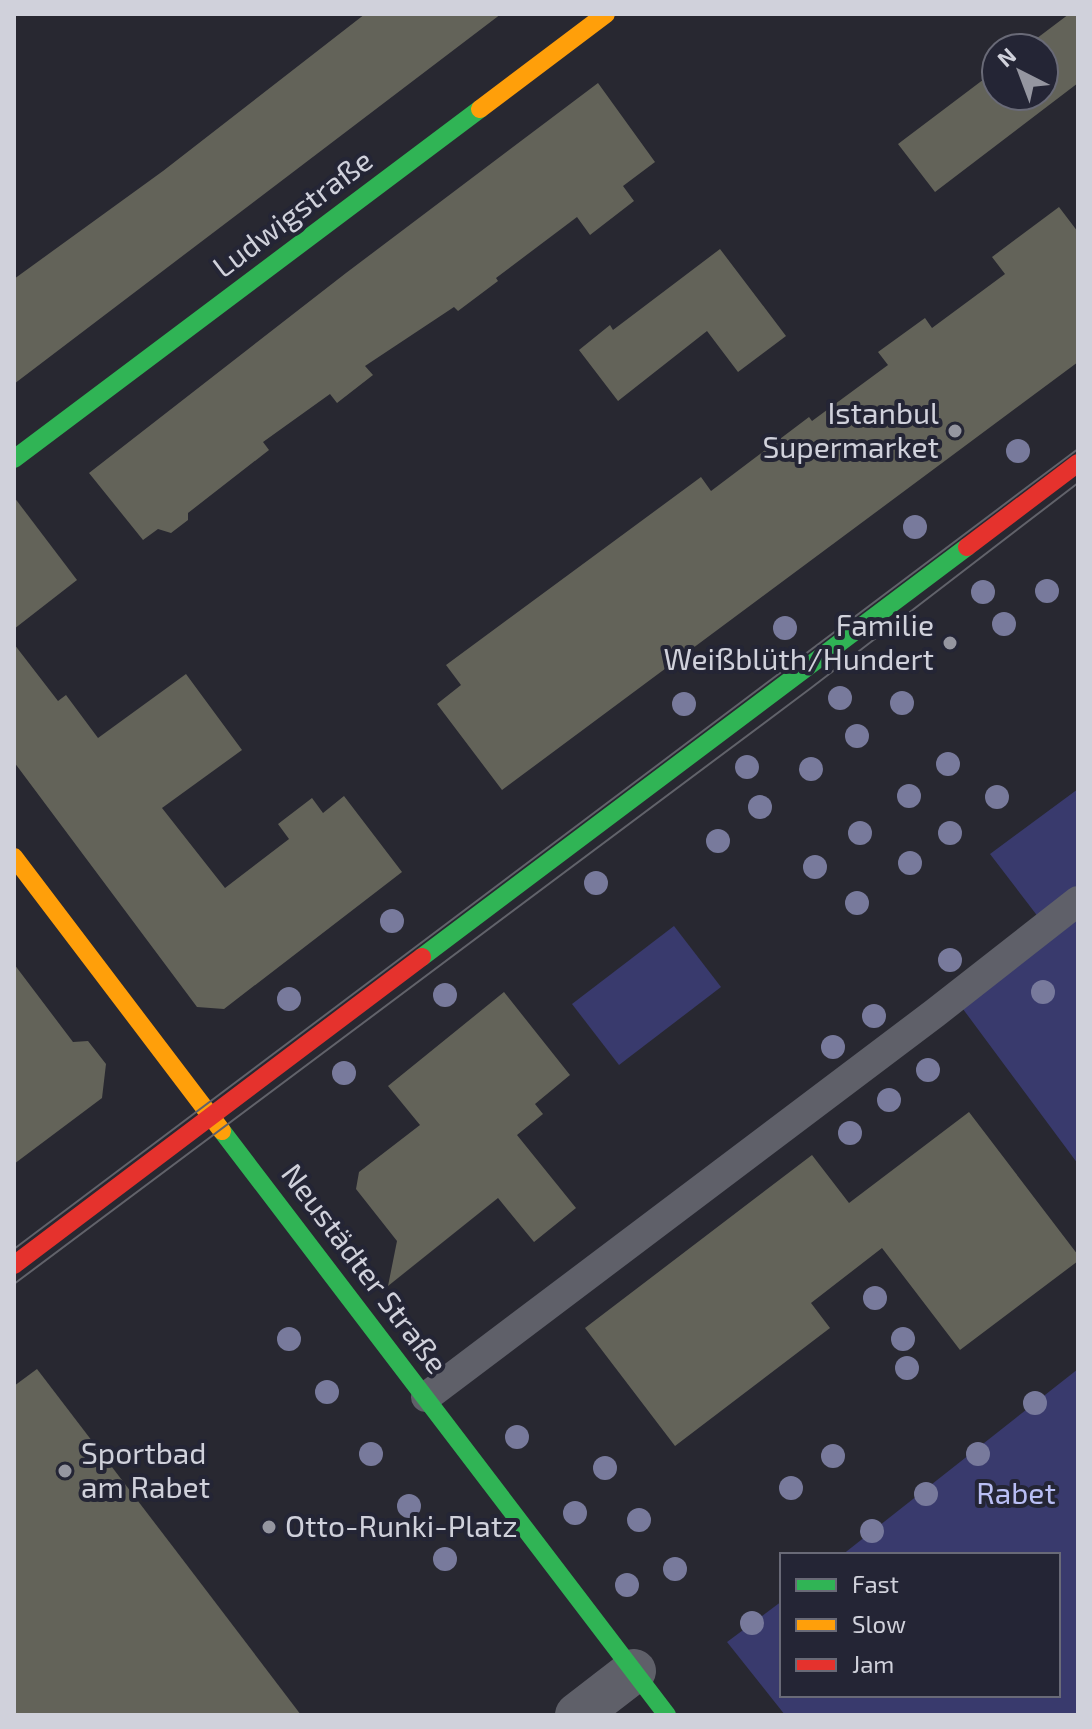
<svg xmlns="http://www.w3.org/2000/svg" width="1092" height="1729" font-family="'Exo 2',sans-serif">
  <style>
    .green { fill: #393a6d }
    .building { fill: #636359 }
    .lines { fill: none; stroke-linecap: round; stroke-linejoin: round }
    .lane { stroke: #5f6069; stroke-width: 30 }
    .street { stroke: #5f6069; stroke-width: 44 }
    .fast { stroke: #30b455; stroke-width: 18 }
    .slow { stroke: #ff9f0a; stroke-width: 18 }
    .jam { stroke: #e5322d; stroke-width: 18 }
    .tram { stroke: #61626a; stroke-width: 2 }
    .tree { fill: #787a9c }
    .poi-dot { fill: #9596a0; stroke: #242535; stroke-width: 3 }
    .labels { text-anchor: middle; stroke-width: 8; stroke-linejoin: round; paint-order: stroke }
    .street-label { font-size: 30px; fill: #d0d1db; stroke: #242535 }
    .poi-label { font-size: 30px; fill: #d0d1db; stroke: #242535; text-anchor: end }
    .park-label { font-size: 30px; fill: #b9bef4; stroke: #242535 }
  </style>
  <rect width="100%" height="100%" fill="#282831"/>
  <g class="green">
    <polygon points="1078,789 1078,1164 960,1005 1052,935 990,854"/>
    <polygon points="674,926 721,987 619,1065 572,1004"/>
    <polygon points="1078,1369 1078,1715 785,1715 727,1642 782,1601 782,1695 1058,1695 1058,1555 842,1555"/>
  </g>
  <g class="building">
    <polygon points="365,14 501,14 14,384 14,279 163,171"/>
    <polygon points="1069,14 1078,14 1078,83 935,192 898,144 996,70 996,96 1044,96 1044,48 1024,48"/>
    <polygon points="598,83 655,162 623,186 634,201 590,235 577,217 496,278 498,281 458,311 454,307 365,366 373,375 337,403 330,394 263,442 269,450 188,513 188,520 171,533 158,529 143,540 89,473 346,273"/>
    <polygon points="1059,207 1078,232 1078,362 502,790 437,704 461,685 446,665 701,477 711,491 809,417 812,421 888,365 878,352 925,318 932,328 1005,274 992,257"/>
    <polygon points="720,249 786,336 738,372 707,331 618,401 579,350 610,325 613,330"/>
    <polygon points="14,497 77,580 14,629"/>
    <polygon points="14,644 58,701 66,695 98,738 186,674 242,750 162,808 225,888 289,839 278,824 312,798 323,813 344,796 402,872 224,1009 197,1007 14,762"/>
    <polygon points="14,964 73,1042 88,1041 106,1064 102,1098 14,1164"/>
    <polygon points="504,992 570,1075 535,1104 543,1114 517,1135 576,1208 534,1242 498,1198 388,1286 397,1241 356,1189 359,1172 420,1125 388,1086"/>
    <polygon points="969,1112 1078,1255 1078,1261 960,1350 882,1248 811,1303 830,1328 675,1446 585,1328 812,1155 849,1203"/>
    <polygon points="37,1369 180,1556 301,1715 14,1715 14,1386"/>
  </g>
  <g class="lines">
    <polyline class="lane" points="426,1397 935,1013 1078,901"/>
    <polyline class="street" points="577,1715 634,1671"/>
    <g class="fast">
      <polyline points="14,459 480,109"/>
      <polyline points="422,957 967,547"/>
      <polyline points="222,1131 667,1715"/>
    </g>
    <g class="slow">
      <polyline points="480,109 606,14"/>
      <polyline points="14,857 222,1131"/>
    </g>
    <g class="jam">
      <polyline points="967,547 1078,463"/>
      <polyline points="14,1265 422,957"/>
    </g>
    <g class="tram">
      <polyline points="14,1249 1078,449"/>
      <polyline points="14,1284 811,688 1078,483"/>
    </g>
  </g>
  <g class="tree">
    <circle cx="1018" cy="451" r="12"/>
    <circle cx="915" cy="527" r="12"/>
    <circle cx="1047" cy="591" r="12"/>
    <circle cx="983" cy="592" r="12"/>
    <circle cx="1004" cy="624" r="12"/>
    <circle cx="785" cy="628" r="12"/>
    <circle cx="840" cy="698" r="12"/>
    <circle cx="902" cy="703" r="12"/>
    <circle cx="684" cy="704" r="12"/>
    <circle cx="857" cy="736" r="12"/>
    <circle cx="948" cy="764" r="12"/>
    <circle cx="747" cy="767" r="12"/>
    <circle cx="811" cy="769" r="12"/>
    <circle cx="909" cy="796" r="12"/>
    <circle cx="997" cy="797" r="12"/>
    <circle cx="760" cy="807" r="12"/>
    <circle cx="860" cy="833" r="12"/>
    <circle cx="950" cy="833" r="12"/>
    <circle cx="718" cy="841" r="12"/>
    <circle cx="910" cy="863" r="12"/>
    <circle cx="815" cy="867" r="12"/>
    <circle cx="596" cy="883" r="12"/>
    <circle cx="857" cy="903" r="12"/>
    <circle cx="392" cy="921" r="12"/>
    <circle cx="950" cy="960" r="12"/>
    <circle cx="1043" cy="992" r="12"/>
    <circle cx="445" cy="995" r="12"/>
    <circle cx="289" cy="999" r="12"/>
    <circle cx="874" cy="1016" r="12"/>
    <circle cx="833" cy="1047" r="12"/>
    <circle cx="928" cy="1070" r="12"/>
    <circle cx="344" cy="1073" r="12"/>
    <circle cx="889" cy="1100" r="12"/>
    <circle cx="850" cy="1133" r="12"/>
    <circle cx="875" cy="1298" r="12"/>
    <circle cx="289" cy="1339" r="12"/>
    <circle cx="903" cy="1339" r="12"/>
    <circle cx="907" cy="1368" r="12"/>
    <circle cx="327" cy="1392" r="12"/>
    <circle cx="1035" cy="1403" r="12"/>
    <circle cx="517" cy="1437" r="12"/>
    <circle cx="371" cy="1454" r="12"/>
    <circle cx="978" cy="1454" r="12"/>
    <circle cx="833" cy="1456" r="12"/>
    <circle cx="605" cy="1468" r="12"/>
    <circle cx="791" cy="1488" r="12"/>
    <circle cx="926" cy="1494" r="12"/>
    <circle cx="409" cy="1506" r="12"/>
    <circle cx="575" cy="1513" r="12"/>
    <circle cx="639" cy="1520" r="12"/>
    <circle cx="872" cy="1531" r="12"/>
    <circle cx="445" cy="1559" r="12"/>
    <circle cx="675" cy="1569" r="12"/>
    <circle cx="627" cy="1585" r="12"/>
    <circle cx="752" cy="1623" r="12"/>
  </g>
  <g class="poi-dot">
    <circle cx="955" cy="431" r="8"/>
    <circle cx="950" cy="643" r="8"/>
    <circle cx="65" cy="1471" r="8"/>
    <circle cx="269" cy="1527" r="8"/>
  </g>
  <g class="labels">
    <g class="street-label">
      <text transform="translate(293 214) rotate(-37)" y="10">Ludwigstraße</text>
      <text transform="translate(364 1269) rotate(53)" y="10">Neustädter Straße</text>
    </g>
    <g class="poi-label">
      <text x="939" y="424">Istanbul<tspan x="939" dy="34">Supermarket</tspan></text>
      <text x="934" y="636">Familie<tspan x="934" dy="34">Weißblüth/Hundert</tspan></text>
      <text x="81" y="1464" text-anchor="start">Sportbad<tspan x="81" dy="34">am Rabet</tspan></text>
      <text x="285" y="1537" text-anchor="start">Otto-Runki-Platz</text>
    </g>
    <g class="park-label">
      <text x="1016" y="1504">Rabet</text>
    </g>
  </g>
  <rect width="1092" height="1729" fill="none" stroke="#d0d1db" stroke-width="32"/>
  <rect x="780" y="1553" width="280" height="144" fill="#242535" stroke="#696a77" stroke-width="2"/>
  <rect x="796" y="1579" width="40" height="12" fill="#30b455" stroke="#696a77" stroke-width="2"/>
  <text x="852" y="1593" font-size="24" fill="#d0d1db">Fast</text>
  <rect x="796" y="1619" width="40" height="12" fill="#ff9f0a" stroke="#696a77" stroke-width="2"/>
  <text x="852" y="1633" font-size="24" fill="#d0d1db">Slow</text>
  <rect x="796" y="1659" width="40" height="12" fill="#e5322d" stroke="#696a77" stroke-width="2"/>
  <text x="852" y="1673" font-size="24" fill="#d0d1db">Jam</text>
  <g transform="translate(1020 72) rotate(318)"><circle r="38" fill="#242535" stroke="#696a77" stroke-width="2"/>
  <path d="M0-6L14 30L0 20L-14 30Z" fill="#9596a0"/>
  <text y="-12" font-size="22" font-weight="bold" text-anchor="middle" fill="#d0d1db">N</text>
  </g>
</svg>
